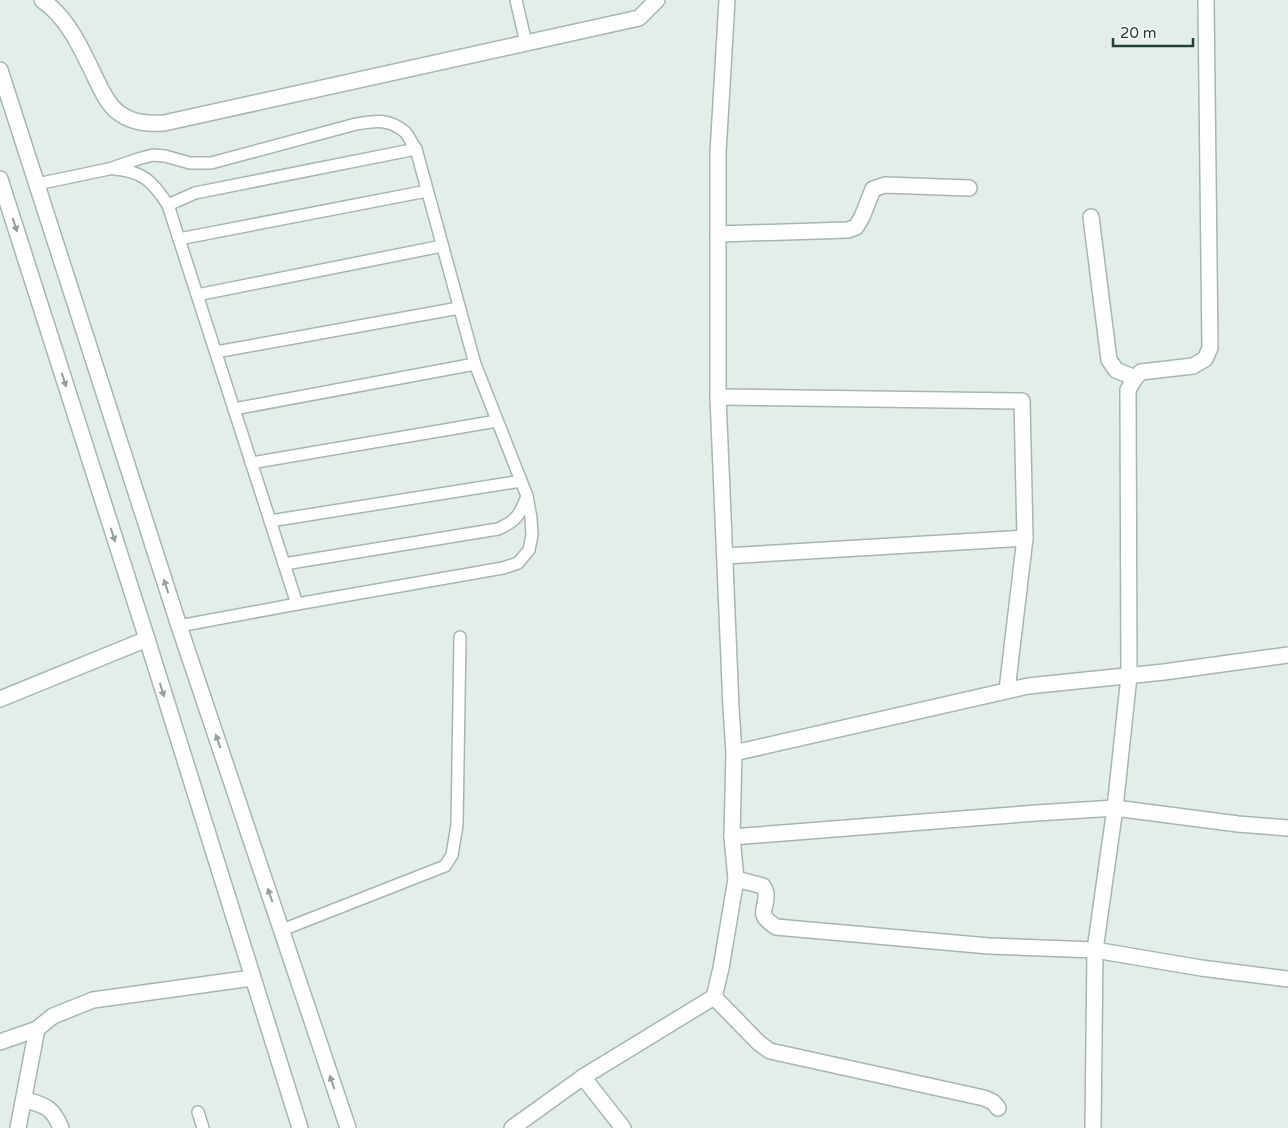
<svg xmlns="http://www.w3.org/2000/svg" width="1288" height="1128" font-family="'Varela Round',sans-serif">
  <style>
    .lines { fill: none; stroke-linecap: round; stroke-linejoin: round }
    .service-casing { stroke: #a5b6b0; stroke-width: 14 }
    .minor-casing { stroke: #a5b6b0; stroke-width: 18 }
    .tertiary-casing { stroke: #a5b6b0; stroke-width: 18 }
    .service { stroke: #fff; stroke-width: 11 }
    .minor { stroke: #fff; stroke-width: 15 }
    .tertiary { stroke: #fff; stroke-width: 15 }
    .oneway { fill: #90a09b }
  </style>
  <rect width="100%" height="100%" fill="#e3eee9"/>
  <g class="lines">
    <defs>
      <g id="service">
        <polyline points="516,0 526,43"/>
        <path d="M 114,169 C 143,171 153,182 168,205 L 297,604"/>
        <path d="M 37,184 L 109,169 L 138,159 L 153,155 L 165,156 L 190,163 L 211,163 L 356,124 C 375,121 389,118 405,132 C 409,136 412,144 416,149 L 475,364 L 527,496 L 531,518 L 532,535 L 529,550 L 518,563 L 503,568 L 297,604 L 179,626"/>
        <polyline points="168,205 195,193 416,149"/>
        <polyline points="179,239 427,191"/>
        <polyline points="197,295 442,246"/>
        <polyline points="216,352 459,308"/>
        <polyline points="234,409 475,364"/>
        <polyline points="251,463 497,421"/>
        <polyline points="270,521 521,481"/>
        <path d="M 284,564 L 498,529 C 516,521 520,515 527,496"/>
        <polyline points="282,930 445,866 452,855 457,825 460,637"/>
        <polyline points="198,1112 203,1128"/>
      </g>
      <g id="minor">
        <path d="M 42,0 C 68,18 81,48 94,75 C 101,89 107,104 119,113 C 133,123 148,124 164,123 L 639,18 L 657,0"/>
        <polyline points="1091,217 1109,360 1116,370 1135,378"/>
        <polyline points="718,234 848,230 856,227 862,217 873,189 885,185 969,188"/>
        <polyline points="718,397 1022,401 1025,538 1007,690"/>
        <polyline points="725,556 1025,538"/>
        <polyline points="0,699 147,639"/>
        <polyline points="734,753 1028,686 1164,672 1288,655"/>
        <polyline points="732,837 1036,813 1115,808 1238,824 1288,828"/>
        <path d="M 736,879 L 763,886 C 764,888 766,891 766,894 C 767,911 755,913 776,927 L 989,946 L 1095,950 L 1201,968 L 1288,979"/>
        <polyline points="714,997 759,1043 770,1051 984,1098 993,1102 998,1108"/>
        <polyline points="0,1042 37,1029"/>
        <polyline points="583,1077 623,1128"/>
        <path d="M 24,1099 C 45,1106 52,1106 61,1128"/>
        <polyline points="18,1128 37,1029 53,1016 93,1000 252,978"/>
        <polyline points="1093,1128 1095,950 1115,808 1129,676 1128,390 1135,378 1141,372 1193,366 1205,359 1210,348 1206,0"/>
      </g>
      <g id="tertiary">
        <polyline points="0,70 179,626 348,1128"/>
        <polyline points="0,179 147,639 300,1128"/>
        <polyline points="512,1128 583,1077 714,997 721,968 736,879 732,837 734,753 731,708 718,397 718,153 727,0"/>
      </g>
    </defs>
    <use href="#service" class="service-casing"/>
    <use href="#minor" class="minor-casing"/>
    <use href="#tertiary" class="tertiary-casing"/>
    <use href="#service" class="service"/>
    <use href="#minor" class="minor"/>
    <use href="#tertiary" class="tertiary"/>
  </g>
  <defs><path id="oneway-solid" d="M-6-.8H1V-3.2L6.5 0L1 3.2V.8H-6Z" transform="scale(1.25)"/></defs>
  <g class="oneway">
    <use href="#oneway-solid" transform="translate(15 225) rotate(72)"/>
    <use href="#oneway-solid" transform="translate(64 380) rotate(72)"/>
    <use href="#oneway-solid" transform="translate(113 535) rotate(72)"/>
    <use href="#oneway-solid" transform="translate(166 586) rotate(-108)"/>
    <use href="#oneway-solid" transform="translate(162 690) rotate(73)"/>
    <use href="#oneway-solid" transform="translate(218 741) rotate(-109)"/>
    <use href="#oneway-solid" transform="translate(270 895) rotate(-109)"/>
    <use href="#oneway-solid" transform="translate(332 1082) rotate(-109)"/>
  </g>
  <path d="M1113 38v8h80v-8" fill="none" stroke="#224037" stroke-width="2.5"/>
  <text x="1120" y="38" font-size="15" fill="#224037" stroke="#f4faf7" stroke-width="4" paint-order="stroke">20 m</text>
</svg>
